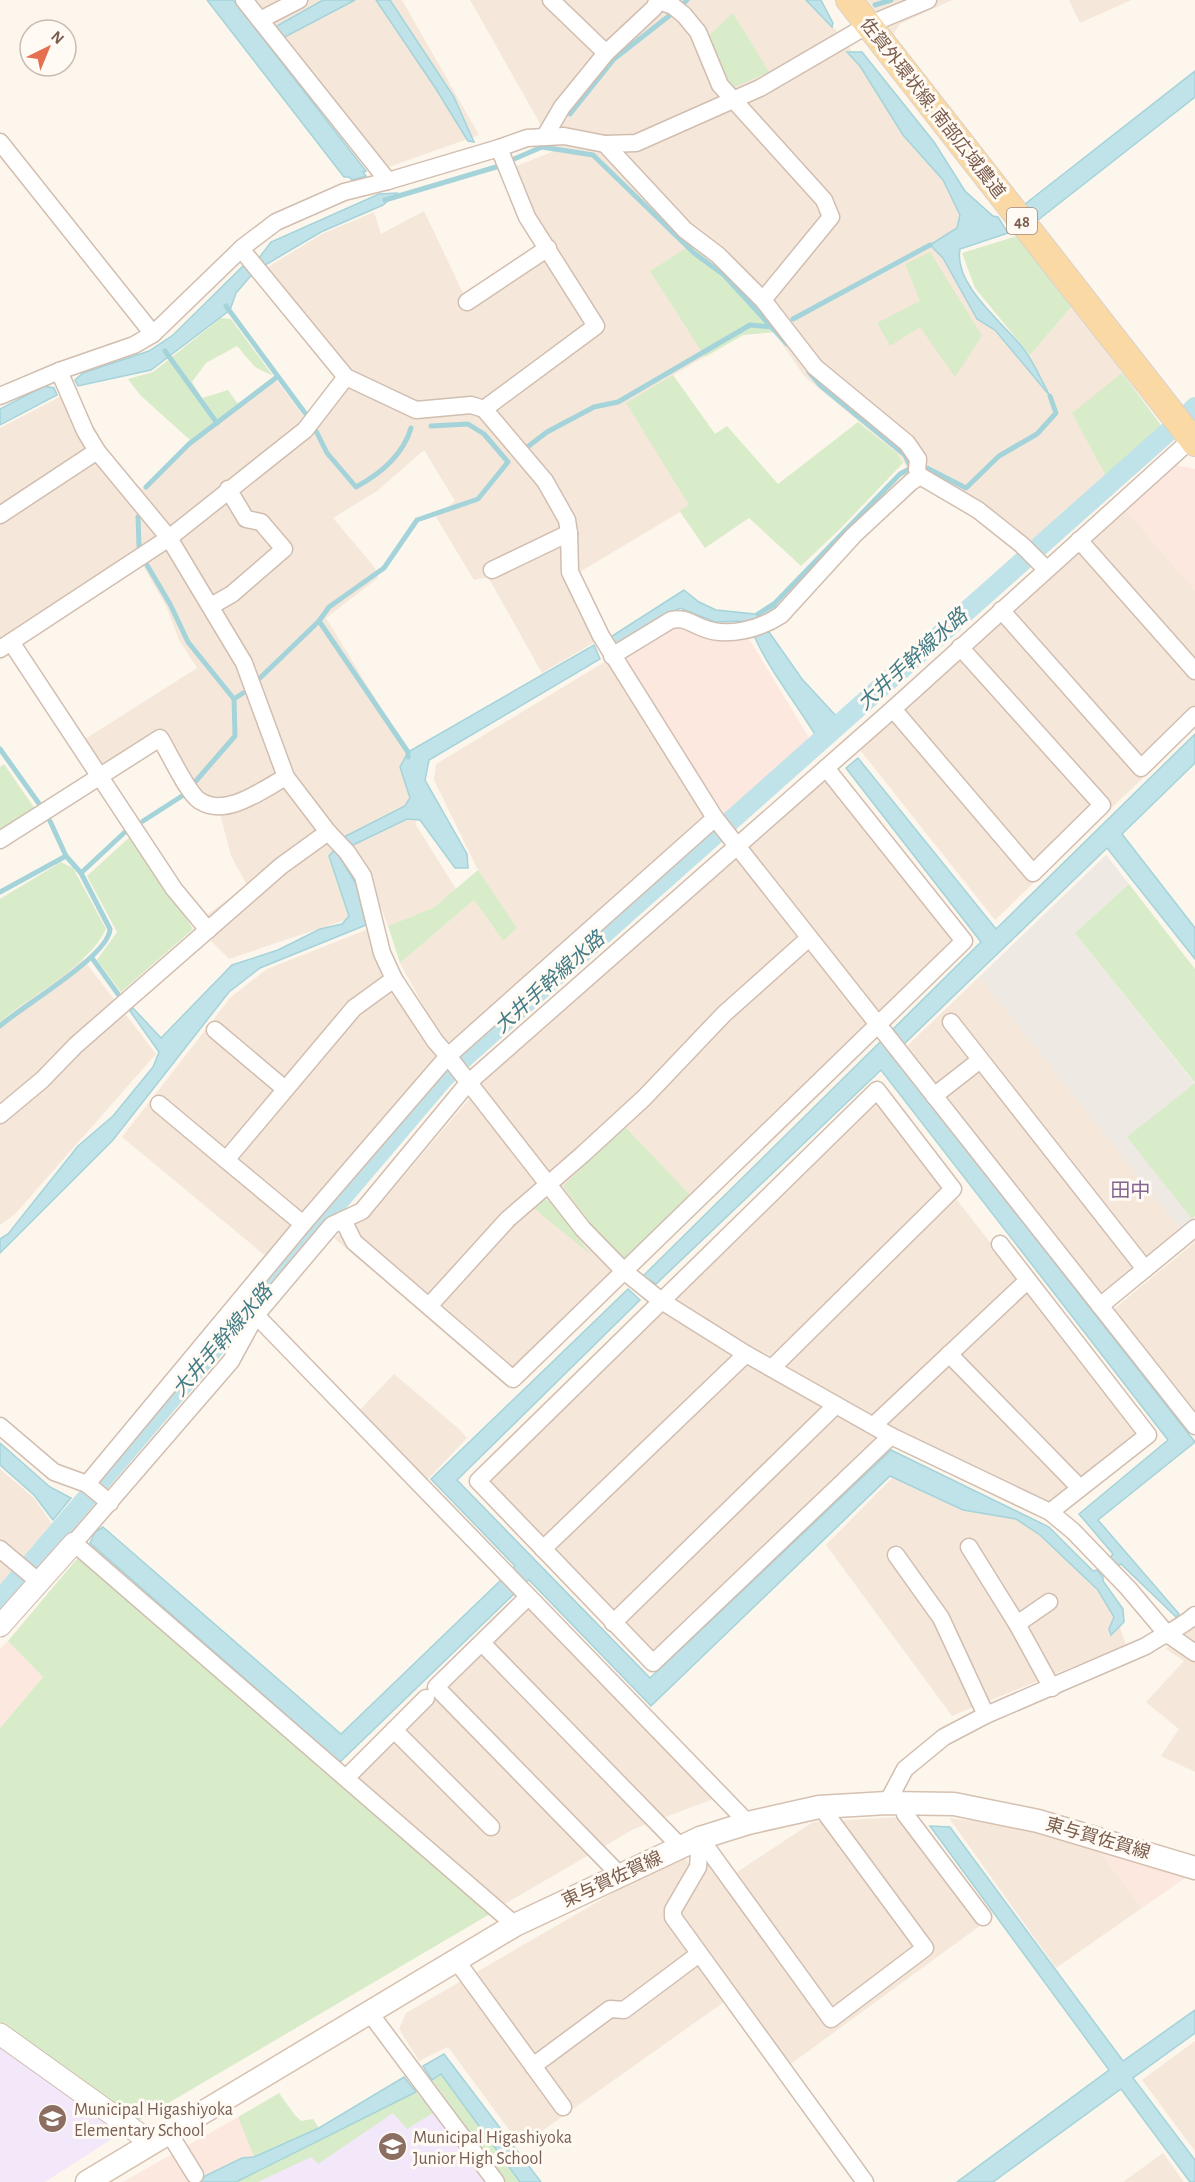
<svg xmlns="http://www.w3.org/2000/svg" width="1195" height="2182" font-family="'Alegreya Sans','Noto Sans JP',sans-serif">
  <style>
    .residential { fill: #f5e8da }
    .commercial { fill: #fde8e0 }
    .industrial { fill: #efe9e4 }
    .education { fill: #f3e8fa }
    .green { fill: #d8ecc9 }
    .water { fill: #bfe3e8; stroke: #a5d3da; stroke-width: 1.5 }
    .lines { fill: none; stroke-linecap: round; stroke-linejoin: round }
    .stream { stroke: #a5d3da; stroke-width: 5 }
    .canal { stroke: #bfe3e8; stroke-width: 20 }
    .minor-casing { stroke: #d1beb0; stroke-width: 19 }
    .tertiary-casing { stroke: #d1beb0; stroke-width: 23 }
    .secondary-casing { stroke: #d6c0b0; stroke-width: 25 }
    .primary-casing { stroke: #dad1cd; stroke-width: 28 }
    .minor { stroke: #fff; stroke-width: 16 }
    .tertiary { stroke: #fff; stroke-width: 21 }
    .secondary { stroke: #fff; stroke-width: 22 }
    .primary { stroke: #fbd9a5; stroke-width: 26 }
    .labels { text-anchor: middle; stroke-width: 6; stroke-linejoin: round; paint-order: stroke }
    .shield { fill: #fffaf3; stroke: #a28b7f; stroke-width: 1.5 }
    .shield-label { font-size: 16px; font-weight: bold; fill: #7a5c4d }
    .street-label { font-size: 18px; fill: #7a5c4d; stroke: #fffaf3 }
    .education-label { font-size: 18px; fill: #785e54; stroke: #fffaf3; text-anchor: start }
    .water-label { font-size: 20px; font-style: italic; fill: #437c86; stroke: #fffaf3 }
    .neighbourhood-label { font-size: 20px; fill: #846695; stroke: #fffaf3 }
  </style>
  <rect width="100%" height="100%" fill="#fdf6ec"/>
  <g class="residential">
    <polygon points="255,0 402,0 479,135 383,169"/>
    <polygon points="470,0 813,0 980,219 950,249 973,301 1030,355 1072,306 1163,428 1020,557 983,520 919,485 897,453 804,376 774,332 743,335 673,375 715,434 705,548 680,512 578,573 607,635 542,673 488,577 474,580 436,517 455,501 424,450 377,491 333,518 375,568 378,578 326,618 408,752 416,825 456,889 433,908 388,926 381,908 229,959 210,940 208,914 247,885 231,856 220,814 195,805 177,790 162,752 151,749 110,776 85,739 197,668 179,640 166,606 143,566 21,643 9,655 0,660 0,428 75,389 91,427 122,473 142,489 190,440 269,381 273,376 304,417 310,414 339,378 256,274 322,234 374,212 381,234 424,211 464,295 536,248 501,172 552,152 538,120"/>
    <polygon points="868,0 952,0 900,24 893,34"/>
    <polygon points="1069,0 1131,0 1080,23"/>
    <polygon points="1125,509 1195,590 1195,728 995,920 860,750"/>
    <polygon points="608,660 708,815 458,1040 443,1042 400,963 474,900 502,940 517,928 478,870 434,780 436,764"/>
    <polygon points="828,775 957,940 518,1367 506,1386 334,1238 374,1211 487,1078"/>
    <polygon points="371,928 382,974 436,1056 268,1258 122,1137 231,997 267,969"/>
    <polygon points="83,959 156,1054 15,1214 0,1225 0,1022"/>
    <polygon points="979,977 1180,1229 1101,1293 907,1046"/>
    <polygon points="878,1099 1140,1434 1048,1504 890,1426 653,1655 486,1480"/>
    <polygon points="1195,1242 1195,1412 1114,1309"/>
    <polygon points="394,1374 459,1429 467,1438 426,1481 359,1411"/>
    <polygon points="0,1469 33,1497 55,1528 0,1592"/>
    <polygon points="896,1474 1036,1523 1110,1597 1126,1645 952,1716 826,1545"/>
    <polygon points="531,1605 716,1798 634,1829 503,1905 356,1778"/>
    <polygon points="1195,1622 1195,1772 1161,1756 1179,1729 1146,1702 1184,1661 1166,1649"/>
    <polygon points="916,1816 992,1917 788,2066 679,1915 716,1848 734,1874 813,1822"/>
    <polygon points="949,1818 1039,1828 1096,1846 1142,1908 1056,1968"/>
    <polygon points="684,1856 692,1868 665,1915 724,2002 521,2146 448,2047 419,2061 399,2029 406,2013 618,1890"/>
    <polygon points="1195,2041 1195,2151 1142,2080"/>
    <polygon points="1163,2153 1184,2182 1123,2182"/>
  </g>
  <g class="commercial">
    <polygon points="1176,465 1195,469 1195,590 1125,509"/>
    <polygon points="677,623 710,639 746,634 811,741 725,815 621,658"/>
    <polygon points="8,1641 43,1677 0,1728 0,1649"/>
    <polygon points="1096,1846 1188,1876 1142,1908"/>
    <polygon points="238,2117 254,2157 242,2158 193,2182 123,2182"/>
  </g>
  <polygon class="industrial" points="1106,855 1129,884 1075,933 1195,1084 1128,1137 1192,1219 1180,1229 979,977"/>
  <g class="education">
    <polygon points="0,2043 124,2131 45,2182 0,2182"/>
    <polygon points="422,2098 484,2182 256,2182"/>
  </g>
  <g class="green">
    <polygon points="733,13 769,72 730,89 707,37"/>
    <polygon points="1017,236 1072,306 1030,355 975,288 962,253"/>
    <polygon points="691,245 767,313 774,332 743,335 705,357 650,271"/>
    <polygon points="930,252 982,336 955,377 920,327 890,346 877,323 920,301 905,264"/>
    <polygon points="221,318 231,319 273,376 255,367 237,346 206,363 192,382 202,398 228,390 238,404 190,440 140,395 128,379 153,372"/>
    <polygon points="1122,373 1163,428 1107,478 1072,413"/>
    <polygon points="673,375 715,434 727,426 778,484 858,422 897,453 903,463 843,526 801,566 749,518 705,548 680,511 689,505 626,403"/>
    <polygon points="4,764 35,809 0,830 0,767"/>
    <polygon points="132,835 193,929 121,992 97,960 117,932 87,876"/>
    <path d="M 61,862 L 73,868 L 106,929 C 90,965 31,995 0,1022 L 0,899 Z"/>
    <polygon points="478,870 517,928 503,941 474,900 400,963 388,926 433,908"/>
    <polygon points="1129,884 1195,969 1195,1216 1192,1219 1127,1137 1195,1083 1075,933"/>
    <polygon points="625,1127 692,1197 627,1261 596,1231 563,1186"/>
    <polygon points="541,1198 552,1203 591,1255 531,1206"/>
    <polygon points="81,1554 490,1914 136,2122 0,2025 0,1728 43,1677 8,1641"/>
    <polygon points="441,2074 520,2182 506,2182 432,2080"/>
    <polygon points="416,2092 433,2113 407,2129 393,2113 318,2164 311,2157 258,2182 236,2182"/>
    <polygon points="279,2093 294,2114 301,2121 313,2119 319,2128 254,2157 238,2117"/>
  </g>
  <g class="water">
    <polygon points="207,0 233,0 366,171 363,172 366,176 352,180 349,177 344,177"/>
    <polygon points="323,0 355,0 281,39 275,27"/>
    <polygon points="376,0 390,0 454,97 474,142 468,141 436,89"/>
    <polygon points="806,0 821,0 833,23 832,27"/>
    <path d="M 847,52 L 862,52 L 934,142 L 965,191 L 993,216 L 998,217 L 1008,233 L 960,249 C 953,284 1003,323 1023,348 C 1034,362 1041,380 1050,396 L 995,330 L 977,319 L 943,258 L 930,245 L 957,228 L 960,215 L 943,180 L 903,135 L 860,66 Z"/>
    <polygon points="1195,71 1195,97 1038,220 1025,204"/>
    <polygon points="397,193 383,205 321,232 255,271 236,293 230,310 151,370 78,386 75,380 83,373 149,351 173,335 243,266 249,267 259,258 271,242 379,194"/>
    <polygon points="44,386 54,388 57,395 0,425 0,409"/>
    <polygon points="684,590 699,602 716,610 755,614 779,605 776,611 748,621 715,622 680,608 615,648 609,638"/>
    <path d="M 769,632 L 802,679 L 837,717 L 816,736 C 795,702 770,671 753,634 Z"/>
    <polygon points="594,645 600,659 429,760 425,780 467,854 468,868 455,868 420,820 407,819 353,845 344,837 405,806 410,798 400,767 408,752"/>
    <polygon points="1195,734 1195,763 1122,834 1195,928 1195,959 1107,848 904,1044 893,1029 981,942 846,768 858,758 996,929"/>
    <polygon points="335,849 356,884 366,925 260,968 229,992 113,1140 0,1253 0,1239 8,1234 78,1146 113,1116 153,1067 159,1052 130,1011 133,1008 161,1038 232,965 278,950 320,929 342,924 349,916 329,856"/>
    <polygon points="881,1041 1195,1442 1098,1520 1179,1614 1176,1617 1121,1564 1117,1566 1110,1558 1113,1554 1079,1514 1168,1440 881,1070 656,1284 643,1276"/>
    <polygon points="628,1289 640,1300 457,1480 650,1678 891,1450 1049,1527 1093,1571 1097,1570 1103,1577 1103,1581 1123,1609 1124,1622 1111,1635 1109,1629 1114,1617 1098,1590 1040,1535 1016,1519 963,1510 890,1476 651,1706 529,1580 526,1582 513,1568 515,1566 431,1479"/>
    <polygon points="0,1443 50,1487 71,1498 53,1520 34,1495 0,1465"/>
    <polygon points="103,1527 341,1734 502,1579 515,1593 340,1762 90,1543 95,1532"/>
    <polygon points="930,1826 950,1827 1123,2061 1195,2010 1195,2033 1133,2078 1195,2160 1195,2182 1190,2182 1121,2089 993,2182 957,2182 1109,2070"/>
    <polygon points="444,2054 541,2182 520,2182 441,2074 432,2080 423,2066"/>
    <polygon points="404,2077 416,2092 236,2182 193,2182 242,2158 254,2157 319,2128"/>
  </g>
  <g class="lines">
    <g class="stream">
      <polyline points="684,3 687,0"/>
      <polyline points="875,5 891,0"/>
      <polyline points="570,114 614,59 674,12"/>
      <polyline points="514,159 542,147 593,155 694,253 724,275 787,344"/>
      <polyline points="385,200 496,167"/>
      <polyline points="226,306 305,413"/>
      <polyline points="793,319 930,245"/>
      <polyline points="165,351 217,423"/>
      <path d="M 316,431 L 327,453 L 356,487 C 380,474 403,455 411,428"/>
      <polyline points="526,448 547,432 594,407 618,402 750,325 773,327"/>
      <polyline points="927,468 966,488 999,456 1037,434 1056,413 1050,396"/>
      <polyline points="146,487 189,444 277,377"/>
      <polyline points="138,517 139,546"/>
      <polyline points="147,565 170,604 188,642 234,699"/>
      <polyline points="758,614 775,603 900,474 911,468 905,455 821,386 809,372"/>
      <polyline points="319,621 408,752 408,757"/>
      <polyline points="260,678 319,621 329,607 384,568 417,520 478,499 508,462 484,434 468,424 431,426"/>
      <polyline points="0,749 40,805"/>
      <polyline points="195,782 235,736 234,699 243,693"/>
      <polyline points="50,821 66,856"/>
      <polyline points="143,821 182,796"/>
      <polyline points="0,892 66,856 81,873"/>
      <polyline points="92,958 118,994"/>
      <path d="M 0,1026 C 22,1006 109,956 110,929 L 81,873 L 125,832"/>
    </g>
    <g class="canal">
      <polyline points="1191,411 1195,407"/>
      <polyline points="0,1600 442,1080 466,1056 1168,432"/>
    </g>
    <defs>
      <g id="minor">
        <polyline points="244,0 388,181"/>
        <polyline points="551,0 606,53"/>
        <polyline points="658,1 673,6 684,15 698,32 720,85 824,200 831,217 763,300"/>
        <polyline points="260,20 299,0"/>
        <polyline points="545,136 562,107 606,53 654,8 658,0"/>
        <polyline points="0,142 153,334"/>
        <polyline points="605,144 685,230 718,255 763,300 815,367 907,443 918,459 917,470 920,476 978,510 1022,545 1046,569"/>
        <polyline points="241,249 346,377 416,410 471,405 484,409 545,481 567,520 569,533 570,572 601,636 715,818 1195,1426"/>
        <polyline points="467,302 548,248"/>
        <polyline points="59,371 85,431 97,451 169,538 244,663 286,777 328,832 347,852 363,876 382,953 394,979 435,1041 448,1056 583,1229 624,1271 660,1300 746,1354 891,1436 1050,1512 1073,1531 1128,1588 1166,1633 1195,1653"/>
        <polyline points="0,396 59,371 134,345 153,334 243,247 276,222 344,192 388,181 499,148 527,138 564,136 605,144 636,143 760,88 868,25 928,0"/>
        <polyline points="484,409 596,326 527,217 499,148"/>
        <polyline points="0,515 97,451"/>
        <polyline points="1079,540 1195,671"/>
        <polyline points="492,570 569,533"/>
        <polyline points="211,606 232,594 284,549 261,522 246,519 228,489"/>
        <polyline points="1001,610 1141,768 1195,715"/>
        <polyline points="11,642 174,889 208,930"/>
        <polyline points="0,649 169,538 305,430 346,377"/>
        <path d="M 612,656 L 671,620 C 685,617 690,623 703,628 C 727,638 760,629 781,615 L 854,535 L 911,482 L 920,476"/>
        <polyline points="893,709 1033,873 1102,805 960,647"/>
        <path d="M 0,840 L 160,738 C 168,751 188,794 200,801 C 227,818 263,789 286,777"/>
        <polyline points="951,1022 1145,1269"/>
        <polyline points="215,1030 285,1089"/>
        <polyline points="934,1096 980,1060"/>
        <polyline points="159,1104 226,1160"/>
        <polyline points="0,1115 42,1080 76,1045 281,866 328,832"/>
        <polyline points="343,1220 354,1242 513,1379 964,941 826,768"/>
        <polyline points="303,1224 226,1160 354,1008 394,979"/>
        <polyline points="1000,1244 1148,1435 1050,1512"/>
        <polyline points="429,1306 508,1219 582,1155 644,1098 724,1014 809,938"/>
        <polyline points="1100,1306 1195,1228"/>
        <polyline points="249,1308 748,1823"/>
        <polyline points="949,1354 1080,1488"/>
        <polyline points="772,1368 953,1189 877,1090 478,1481 653,1663 891,1436"/>
        <polyline points="874,1425 1027,1281"/>
        <polyline points="0,1426 54,1472 87,1484 110,1503"/>
        <polyline points="87,1484 303,1224 448,1056 715,818"/>
        <polyline points="969,1547 1017,1624 1052,1688"/>
        <polyline points="0,1549 38,1581"/>
        <polyline points="543,1549 746,1354"/>
        <polyline points="896,1555 941,1618 986,1715"/>
        <polyline points="528,1597 436,1687 613,1868 618,1877"/>
        <polyline points="613,1623 836,1405"/>
        <polyline points="1017,1624 1049,1602"/>
        <polyline points="482,1643 673,1839 679,1848"/>
        <polyline points="394,1730 491,1827"/>
        <polyline points="346,1778 426,1698"/>
        <path d="M 887,1803 L 905,1769 L 944,1737 L 986,1715 L 1146,1646 C 1162,1635 1181,1628 1195,1615"/>
        <polyline points="903,1803 905,1814 983,1917"/>
        <polyline points="700,1838 831,2019 925,1948 821,1807"/>
        <polyline points="700,1838 698,1867 673,1910 673,1917 865,2182"/>
        <polyline points="515,1925 74,1543 231,1361 256,1315 332,1225 362,1211 468,1083 893,709 1195,436"/>
        <polyline points="456,1960 563,2107"/>
        <polyline points="369,2012 496,2182"/>
        <polyline points="533,2066 610,2009 624,2010 699,1954"/>
        <polyline points="169,2133 195,2175"/>
      </g>
      <g id="tertiary">
        <polyline points="0,1626 74,1543"/>
        <polyline points="0,2034 152,2143"/>
      </g>
      <polyline id="secondary" points="87,2182 515,1925 700,1838 748,1823 819,1807 887,1803 954,1804 1038,1821 1195,1868"/>
      <polyline id="primary" points="849,0 1195,443"/>
    </defs>
    <use href="#minor" class="minor-casing"/>
    <use href="#tertiary" class="tertiary-casing"/>
    <use href="#secondary" class="secondary-casing"/>
    <use href="#primary" class="primary-casing"/>
    <use href="#minor" class="minor"/>
    <use href="#tertiary" class="tertiary"/>
    <use href="#secondary" class="secondary"/>
    <use href="#primary" class="primary"/>
  </g>
  <defs>
    <symbol id="school-disc" viewBox="-11 -11 22 22"><circle r="9.5" fill="#8d6e63" stroke="#fffaf3"/><path d="M0-5L7-2L0 1L-7-2ZM-4 1L0 2.5L4 1V4Q0 6-4 4Z" fill="#fff"/></symbol>
  </defs>
  <g fill-rule="evenodd">
    <use href="#school-disc" x="36" y="2102" width="33" height="33"/>
    <use href="#school-disc" x="376" y="2130" width="33" height="33"/>
  </g>
  <g class="labels">
    <rect class="shield" x="1007" y="208" width="30" height="26" rx="4.5"/>
    <g class="shield-label">
      <text x="1022" y="227">48</text>
    </g>
    <g class="street-label">
      <text transform="translate(933 108) rotate(52)" y="6">佐賀外環状線; 南部広域農道</text>
      <text transform="translate(1098 1838) rotate(16)" y="6">東与賀佐賀線</text>
      <text transform="translate(612 1879) rotate(-25)" y="6">東与賀佐賀線</text>
    </g>
    <g class="education-label">
      <text x="74" y="2115">Municipal Higashiyoka<tspan x="74" dy="21">Elementary School</tspan></text>
      <text x="413" y="2143">Municipal Higashiyoka<tspan x="413" dy="21">Junior High School</tspan></text>
    </g>
    <g class="water-label">
      <text transform="translate(912 659) rotate(-42)" y="7">大井手幹線水路</text>
      <text transform="translate(549 982) rotate(-42)" y="7">大井手幹線水路</text>
      <text transform="translate(222 1340) rotate(-49)" y="7">大井手幹線水路</text>
    </g>
    <g class="neighbourhood-label">
      <text x="1130" y="1197">田中</text>
    </g>
  </g>
  <g transform="translate(48 48) rotate(43)"><circle r="28" fill="#fffaf3" stroke="#cabbb1" stroke-width="1.5"/>
  <path d="M0-4.5L10 22L0 15L-10 22Z" fill="#e76f51"/>
  <text y="-9" font-size="16" font-weight="bold" text-anchor="middle" fill="#7a5c4d">N</text>
  </g>
</svg>
